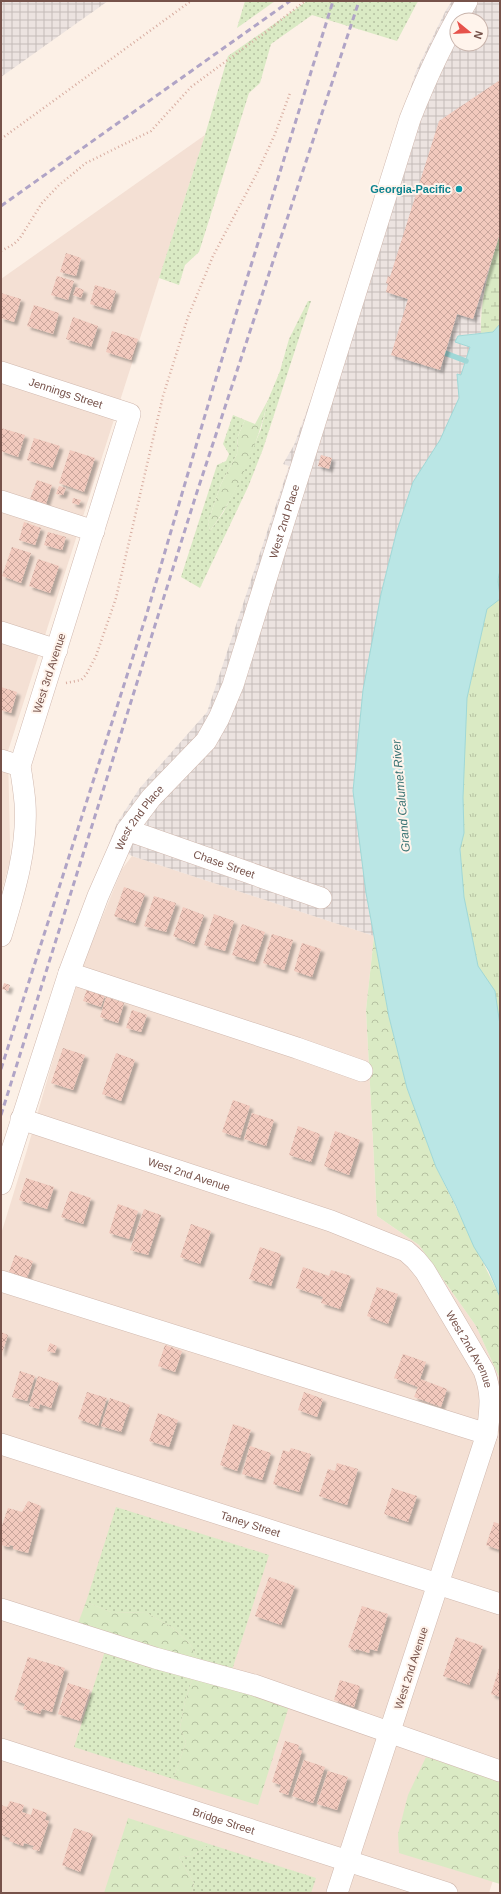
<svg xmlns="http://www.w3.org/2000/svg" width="501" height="1894" font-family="Helvetica,sans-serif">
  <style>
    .residential { fill: #f4e0d4 }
    .industrial { fill: url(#industrial-grid); fill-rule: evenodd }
    .grass { fill: url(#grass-dots) }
    .forest { fill: url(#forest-crowns) }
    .wetland { fill: url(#wetland-marsh) }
    .park { fill: url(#park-tufts) }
    .water { fill: #bae6e5; stroke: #a0d8d7 }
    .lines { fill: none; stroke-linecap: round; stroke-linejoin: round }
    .stream { stroke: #a0d8d7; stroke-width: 5.5 }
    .building { fill: url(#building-cross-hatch); filter: url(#shadow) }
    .minor-casing { stroke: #d0b8ae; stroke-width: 22 }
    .path { stroke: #d7aca0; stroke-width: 2.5; stroke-dasharray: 1 3; stroke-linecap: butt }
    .minor { stroke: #fff; stroke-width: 21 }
    .rail { stroke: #b0a4c6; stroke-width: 3; stroke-dasharray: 6 4; stroke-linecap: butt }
    .culture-dot { fill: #0f9aa8; stroke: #fff4ec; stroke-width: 1.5 }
    .labels { text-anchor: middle; stroke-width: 4; stroke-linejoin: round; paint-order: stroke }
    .culture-label { font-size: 11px; font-weight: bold; fill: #0d838f; stroke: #fff4ec; text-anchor: end }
    .street-label { font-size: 11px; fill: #76524a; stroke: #fff4ec }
    .water-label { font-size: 12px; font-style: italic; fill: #3b7474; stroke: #fff4ec }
  </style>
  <defs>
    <pattern id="industrial-grid" width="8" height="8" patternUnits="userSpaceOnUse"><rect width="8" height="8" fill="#ece3e0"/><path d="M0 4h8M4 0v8" fill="none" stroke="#c4bbb8"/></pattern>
    <pattern id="grass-dots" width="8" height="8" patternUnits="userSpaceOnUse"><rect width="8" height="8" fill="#daeac4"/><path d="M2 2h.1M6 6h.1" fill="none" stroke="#b5c0a1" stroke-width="1.8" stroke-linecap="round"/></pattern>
    <pattern id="forest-crowns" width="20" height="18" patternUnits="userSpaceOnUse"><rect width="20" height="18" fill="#daeac4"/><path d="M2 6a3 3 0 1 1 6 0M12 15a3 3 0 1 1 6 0" fill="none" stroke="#b5c0a1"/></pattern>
    <pattern id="wetland-marsh" width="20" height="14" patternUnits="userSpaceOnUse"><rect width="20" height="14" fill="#daeac4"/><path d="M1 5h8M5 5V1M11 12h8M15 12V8" fill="none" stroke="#b5c0a1"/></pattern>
    <pattern id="park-tufts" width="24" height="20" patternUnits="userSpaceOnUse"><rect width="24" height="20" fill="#daeac4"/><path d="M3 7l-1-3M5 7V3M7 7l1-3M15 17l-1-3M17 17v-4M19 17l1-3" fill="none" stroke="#b5c0a1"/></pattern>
    <pattern id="building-cross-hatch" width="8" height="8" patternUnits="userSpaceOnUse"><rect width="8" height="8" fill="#f2c9bd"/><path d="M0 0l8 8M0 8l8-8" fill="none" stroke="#c9a69c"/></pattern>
    <filter id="shadow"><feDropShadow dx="3.5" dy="3.5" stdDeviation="1" flood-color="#0004"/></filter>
  </defs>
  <rect width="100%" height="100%" fill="#fcf0e6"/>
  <g class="residential">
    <polygon points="205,135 8,751 10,844 10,861 1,894 1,279"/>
    <polygon points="132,856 374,936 366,1010 377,1216 419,1245 476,1326 500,1379 500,1858 489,1893 1,1893 1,1234 27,1150 57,1046 86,957 122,869"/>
  </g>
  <g class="industrial">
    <polygon points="1,1 108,1 1,77"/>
    <path d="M 452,1 L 500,1 L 500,233 L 490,264 L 480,310 L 481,333 L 458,336 L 456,342 L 470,347 L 461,376 L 457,375 L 459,398 L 440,440 L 413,482 L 396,534 L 381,594 L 366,893 L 374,936 L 132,856 L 109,843 L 117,823 L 139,789 L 207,712 L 289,466 L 283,464 L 294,445 L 330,349 L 416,71 L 446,10 ZM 457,20 L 481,20 L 481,44 L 457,44 Z"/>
  </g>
  <g class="grass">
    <polygon points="245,1 275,1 237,28"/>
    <polygon points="307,1 418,1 397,41 312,15 271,44 260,83 249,93 199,252 185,265 179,285 159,278 205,135 228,56"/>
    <polygon points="308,301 311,301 263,449 248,487 200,588 181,577 217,465 226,461 229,454 223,444 233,415 245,420 238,436 237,454 221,484 208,522 210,531 223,513 239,482 261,429 268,400 280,371 289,339"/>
    <polygon points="116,1507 269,1555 232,1670 197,1659 191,1645 173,1628 147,1613 111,1612 86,1602"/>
    <polygon points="105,1651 193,1677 185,1701 180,1728 186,1742 173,1779 74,1747"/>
    <polygon points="209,1844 316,1878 311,1893 192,1893 194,1883 179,1857 193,1856"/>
  </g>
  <g class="forest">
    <path d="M 268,400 C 257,446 238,493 210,531 L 208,522 L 221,484 L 237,454 L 238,436 L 245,420 L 255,424 Z"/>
    <polygon points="374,936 389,1017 407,1088 436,1167 500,1297 500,1379 476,1326 419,1245 377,1216 366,1010"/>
    <polygon points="86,1602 111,1612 147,1613 173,1628 191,1645 197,1659 77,1626"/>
    <polygon points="193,1677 290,1703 258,1805 173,1779 186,1742 180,1728 185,1701"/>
    <polygon points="426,1757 500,1781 500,1884 399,1853 398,1834 408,1795"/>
    <polygon points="128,1818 209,1844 193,1856 179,1857 194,1883 192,1893 104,1893"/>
  </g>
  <path class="wetland" d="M 500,233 L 500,324 L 493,332 L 481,333 C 480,298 490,267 500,233 Z"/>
  <polygon class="park" points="500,517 500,1050 460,900 462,668"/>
  <path class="water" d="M 500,324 L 500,571 C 496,583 500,587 500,599 L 487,609 L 467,698 L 463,798 L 464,833 L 460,849 L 464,897 L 478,966 L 495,991 L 500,1025 L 500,1297 L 489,1271 L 474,1247 L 456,1206 L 436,1167 L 407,1088 L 389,1017 L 366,893 L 353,791 L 363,690 L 381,594 L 396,534 L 413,482 L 440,440 L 459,398 L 457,374 L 461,375 L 470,347 L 455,342 L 458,336 L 493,332 Z"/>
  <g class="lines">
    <polyline class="stream" points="445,353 466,361"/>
  </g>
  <g class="building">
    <polygon points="500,80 500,233 473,319 457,314 440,370 391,355 408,299 386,292 388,284 386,283 388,276 390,277 439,121"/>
    <polygon points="66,253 81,258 76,276 60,272"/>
    <polygon points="57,276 74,281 68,300 51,295"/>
    <polygon points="95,285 116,291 110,310 90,304"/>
    <polygon points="76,287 84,290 81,298 73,295"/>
    <polygon points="1,293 21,299 14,322 1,318"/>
    <polygon points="34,305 59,313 53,334 27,326"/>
    <polygon points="73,317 98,326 91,347 66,339"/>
    <polygon points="112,331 138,339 131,360 106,352"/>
    <polygon points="1,428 25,435 18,457 1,451"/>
    <polygon points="34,438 60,446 52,468 27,460"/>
    <polygon points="70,450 95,458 84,492 59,483"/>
    <polygon points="321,455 332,458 329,469 318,466"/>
    <polygon points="37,480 52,485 46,504 30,499"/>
    <polygon points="59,486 66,488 63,495 56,494"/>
    <polygon points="73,498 81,500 79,505 72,503"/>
    <polygon points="24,522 41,528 35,545 19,540"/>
    <polygon points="48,532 66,537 62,550 44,545"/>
    <polygon points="12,547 31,553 21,583 2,576"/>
    <polygon points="38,559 59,566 50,593 29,586"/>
    <polygon points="1,687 17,692 11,713 1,710"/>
    <polygon points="124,887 145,894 135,923 114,916"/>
    <polygon points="154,896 176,903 166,932 144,926"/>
    <polygon points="183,907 204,915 194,944 173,936"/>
    <polygon points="214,914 234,921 225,951 204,945"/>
    <polygon points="242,924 265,932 255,962 232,955"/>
    <polygon points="272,934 293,940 284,970 263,963"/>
    <polygon points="302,943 321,949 312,977 294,971"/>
    <polygon points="4,983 10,985 8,991 2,989"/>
    <polygon points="87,989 105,995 101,1007 83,1001"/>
    <polygon points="106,997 124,1003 118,1023 100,1017"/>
    <polygon points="132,1010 147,1015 141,1032 126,1028"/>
    <polygon points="63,1048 85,1055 73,1090 51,1083"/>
    <polygon points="116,1053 135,1060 121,1101 102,1094"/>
    <polygon points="233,1100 250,1106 240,1138 222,1132"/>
    <polygon points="252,1113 274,1120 266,1146 244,1139"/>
    <polygon points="298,1126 320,1134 311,1162 289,1155"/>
    <polygon points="335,1131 360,1140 349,1175 324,1166"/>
    <polygon points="26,1178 54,1187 47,1209 19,1200"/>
    <polygon points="70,1191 91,1198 83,1224 61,1217"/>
    <polygon points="118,1204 138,1211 129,1239 109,1233"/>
    <polygon points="144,1209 161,1215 148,1255 130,1250"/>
    <polygon points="191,1224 211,1231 200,1264 180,1257"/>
    <polygon points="260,1247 281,1254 271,1286 249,1279"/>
    <polygon points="15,1255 33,1261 27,1278 9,1272"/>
    <polygon points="303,1267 329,1276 331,1270 351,1276 340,1309 321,1303 323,1297 296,1288"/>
    <polygon points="377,1287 398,1294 388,1324 367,1316"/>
    <polygon points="1,1332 8,1335 2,1353 1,1353"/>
    <polygon points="50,1343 57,1346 55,1353 47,1351"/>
    <polygon points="165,1345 182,1351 175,1372 158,1366"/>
    <polygon points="403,1354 426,1362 420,1379 447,1389 441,1407 414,1397 418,1387 394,1378"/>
    <polygon points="20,1371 35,1376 27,1401 12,1397"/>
    <polygon points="38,1376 59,1383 51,1408 40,1404 39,1409 29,1406"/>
    <polygon points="87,1392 107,1398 98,1426 78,1419"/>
    <polygon points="304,1392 323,1399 317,1417 298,1410"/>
    <polygon points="110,1398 130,1405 121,1432 101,1426"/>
    <polygon points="158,1413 178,1420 169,1447 149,1441"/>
    <polygon points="233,1424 251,1430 237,1471 220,1465"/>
    <polygon points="250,1446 271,1453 262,1480 242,1474"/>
    <polygon points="291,1448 311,1454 299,1492 273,1484 283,1450 289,1452"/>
    <polygon points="337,1463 358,1469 347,1505 319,1496 328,1469 335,1471"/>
    <polygon points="392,1488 417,1496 408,1522 384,1514"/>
    <polygon points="28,1501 41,1506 28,1553 13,1549 13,1546 10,1545 9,1547 1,1545 1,1528 8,1508 22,1512"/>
    <polygon points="494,1522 500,1524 500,1550 486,1545"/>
    <polygon points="269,1577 295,1586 281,1625 255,1616"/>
    <polygon points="362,1606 388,1614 377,1651 370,1649 369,1653 356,1649 355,1651 348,1647"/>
    <polygon points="456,1637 483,1646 469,1685 443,1676"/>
    <polygon points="28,1657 65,1668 52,1712 42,1709 40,1714 23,1709 25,1704 14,1700"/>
    <polygon points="500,1665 500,1697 491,1694"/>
    <polygon points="340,1680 360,1686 354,1707 334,1700"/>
    <polygon points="68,1683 90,1690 80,1721 58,1714"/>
    <polygon points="285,1741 299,1745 298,1749 302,1751 288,1795 279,1792 281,1785 272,1782"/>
    <polygon points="304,1760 325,1767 313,1803 292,1796"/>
    <polygon points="328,1771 348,1777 337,1810 317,1804"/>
    <polygon points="10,1801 24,1805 22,1812 31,1815 33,1808 47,1813 45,1820 49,1821 39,1851 32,1849 34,1846 24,1843 23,1846 9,1841 10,1838 1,1835 1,1805 7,1807"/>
    <polygon points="74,1828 93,1834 80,1872 62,1865"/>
  </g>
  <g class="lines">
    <defs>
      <g id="minor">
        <path id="s1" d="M 1,372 L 130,414 L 20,766 C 22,778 24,791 25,803 C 28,849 14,893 1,936"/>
        <polyline points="1,501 94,531"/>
        <polyline points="1,632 57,650"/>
        <polyline points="1,760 20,766"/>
        <path id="s2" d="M 127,830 L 321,898"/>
        <polyline points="69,973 297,1048 362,1071"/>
        <path id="s3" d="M 21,1119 L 331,1221 L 406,1251 L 416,1260 L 425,1271 L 484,1371 C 493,1396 490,1409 487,1434 L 337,1893"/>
        <path id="s4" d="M 1,1184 L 69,973 L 98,896 L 127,830 L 151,798 L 206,741 L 219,718 L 233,685 L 410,119 C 426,78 444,39 467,1"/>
        <polyline points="1,1281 487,1434"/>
        <path id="s5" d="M 1,1444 L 500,1604"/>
        <polyline points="1,1609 155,1658 254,1685 500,1771"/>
        <path id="s6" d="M 1,1749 L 447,1893"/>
      </g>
    </defs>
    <use href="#minor" class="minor-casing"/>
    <g class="path">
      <polyline points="1,139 191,1"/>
      <polyline points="1,251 14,244 20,238 42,203 59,185 86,163 151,131 191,87 263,34 305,1"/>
      <polyline points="66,683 81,680 86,675 96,656 116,598 163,396 188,317 213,256 257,173 275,134 290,93"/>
    </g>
    <use href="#minor" class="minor"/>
    <g class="rail">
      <polyline points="1,206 290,1"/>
      <polyline points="1,1069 147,613 213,388 333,1"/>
      <polyline points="1,1115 196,495 359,1"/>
    </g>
  </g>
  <circle class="culture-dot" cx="459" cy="189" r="4"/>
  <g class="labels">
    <g class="culture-label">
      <text x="451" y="193">Georgia-Pacific</text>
    </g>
    <g class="street-label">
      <text dy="4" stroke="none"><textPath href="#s1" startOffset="68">Jennings Street</textPath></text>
      <text dy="4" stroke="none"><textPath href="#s4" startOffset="729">West 2nd Place</textPath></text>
      <text transform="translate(49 673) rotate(-72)" y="4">West 3rd Avenue</text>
      <text dy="4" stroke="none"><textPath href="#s4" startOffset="393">West 2nd Place</textPath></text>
      <text dy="4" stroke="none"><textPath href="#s2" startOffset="103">Chase Street</textPath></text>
      <text dy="4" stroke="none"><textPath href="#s3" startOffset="177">West 2nd Avenue</textPath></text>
      <text dy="4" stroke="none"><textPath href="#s3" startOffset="525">West 2nd Avenue</textPath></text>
      <text dy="4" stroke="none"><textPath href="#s5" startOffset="262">Taney Street</textPath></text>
      <text transform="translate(411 1668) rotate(-72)" y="4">West 2nd Avenue</text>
      <text dy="4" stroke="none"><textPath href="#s6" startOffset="234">Bridge Street</textPath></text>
    </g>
    <g class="water-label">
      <text transform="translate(401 796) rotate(-95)" y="4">Grand Calumet River</text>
    </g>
  </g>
  <rect width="501" height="1894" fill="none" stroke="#76524a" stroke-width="4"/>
  <g transform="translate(469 32) rotate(108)"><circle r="19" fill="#fff4ec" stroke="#c8b3ab"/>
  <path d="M0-3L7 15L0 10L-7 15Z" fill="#e6524b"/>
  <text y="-6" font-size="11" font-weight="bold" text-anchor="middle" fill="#76524a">N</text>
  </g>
</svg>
